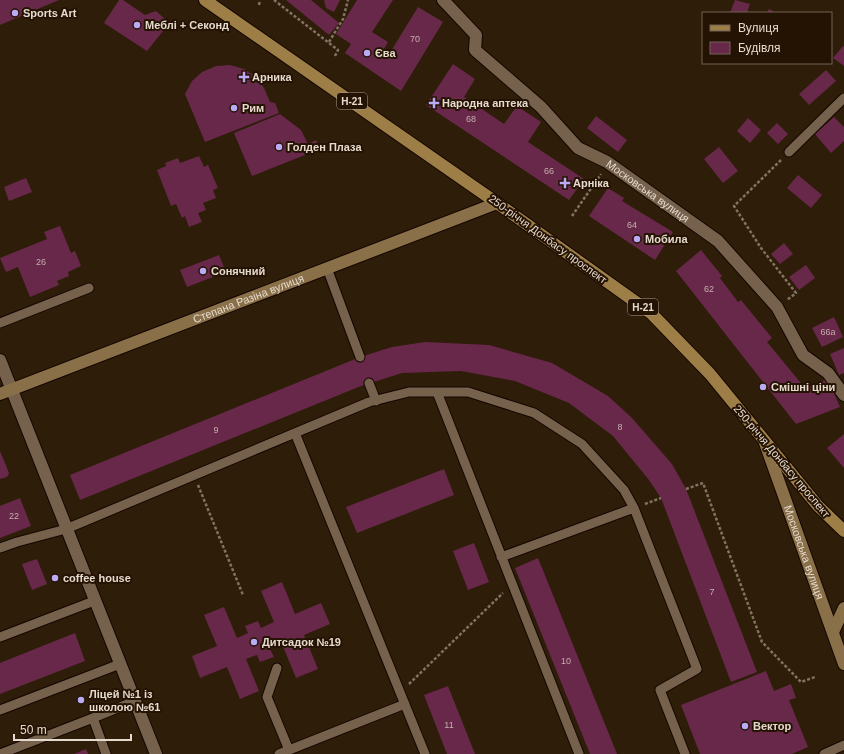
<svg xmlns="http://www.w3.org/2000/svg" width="844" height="754" viewBox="0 0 844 754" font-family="Helvetica,sans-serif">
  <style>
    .building { fill: #67284a }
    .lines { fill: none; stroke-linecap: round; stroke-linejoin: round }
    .lane-casing { stroke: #150600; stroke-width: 11 }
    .street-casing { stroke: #150600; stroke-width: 14 }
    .secondary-casing { stroke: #150600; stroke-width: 14 }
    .primary-casing { stroke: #150600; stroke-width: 14 }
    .path { stroke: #817363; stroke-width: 2.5; stroke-dasharray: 3 2; stroke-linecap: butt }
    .lane { stroke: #75614c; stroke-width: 9 }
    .street { stroke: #75614c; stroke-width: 12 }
    .secondary { stroke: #897049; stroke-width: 12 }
    .primary { stroke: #9d7e46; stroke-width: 12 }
    .poi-dot { fill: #bbaaf6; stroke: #241302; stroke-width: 1.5 }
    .labels { text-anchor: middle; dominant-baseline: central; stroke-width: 4; stroke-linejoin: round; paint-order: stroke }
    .number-label { font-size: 9px; fill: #c6aeae }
    .shield { fill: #241302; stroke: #ac9e92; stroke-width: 1 }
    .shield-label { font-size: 10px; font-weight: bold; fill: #e6dacf }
    .poi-label { font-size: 11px; font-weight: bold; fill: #e6dacf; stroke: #241302; text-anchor: start }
    .street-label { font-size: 11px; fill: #e6dacf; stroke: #241302 }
  </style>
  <rect width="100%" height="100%" fill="#2e1d09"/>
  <!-- building -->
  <path class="building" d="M0,0H59L0,25Z
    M119,0H123L145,15L156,11L165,19L167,26L147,51L104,23Z
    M286,0H311L339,23L329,35Z
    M324,0H340L334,12L326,8Z
    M357,0H393L372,32L388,42L382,52L388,56L418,7L443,22L401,91L345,53L351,44L336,34Z
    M735,0L750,4L747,13H730Z
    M769,9L776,13H767Z
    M843,46L844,47V66L833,58Z
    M453,64L475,79L464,97L504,124L517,106L541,122L528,142L584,179L569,200L426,105Z
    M230,65L244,69L256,77L264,88L270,102L275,103L279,113L205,142L185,94L192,81L202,72L216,66Z
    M826,70L836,81L809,105L799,94Z
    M280,114L301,130L308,144L316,140L320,149L252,176L234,133Z
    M596,116L627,140L618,152L587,128Z
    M834,117L844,127V141L831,153L815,134Z
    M748,118L761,130L750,143L737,131Z
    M777,123L788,134L778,144L767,133Z
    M719,147L738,171L723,183L704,159Z
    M199,156L204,167L208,165L218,188L213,190L216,198L203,203L206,210L198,213L202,222L189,227L185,216L182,218L176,204L171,206L157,170L166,166L165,163L178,158L180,163Z
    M798,175L822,195L811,208L787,188Z
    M26,178L32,192L9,201L4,187Z
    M608,188L624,198L622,201L673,232L655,260L589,216Z
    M60,226L71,253L75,251L81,266L68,272L69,276L57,281L59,285L30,297L18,267L6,272L0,258L47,239L44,232Z
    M784,243L793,254L780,264L771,254Z
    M701,250L722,276L720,278L738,302L741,300L772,338L767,342L805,388L828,379L840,407L796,424L676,271Z
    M219,255L226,272L187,287L180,270Z
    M806,265L815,278L799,290L789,277Z
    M834,317L843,337L822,347L812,328Z
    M425,342L489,345L552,363L608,396L632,418L672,464L686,489L757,672L731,682L661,498L649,480L613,436L569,403L515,381L461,371L402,373L361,386L80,500L70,475L360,357L392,347Z
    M844,348V373L839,375L830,354Z
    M844,434V468L827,448Z
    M0,451L9,473L7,477L0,479Z
    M444,469L454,495L357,533L346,507Z
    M20,498L31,526L0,538V506Z
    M474,543L489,582L468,590L453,551Z
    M538,558L617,754H590L515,568Z
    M37,559L47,584L32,590L22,564Z
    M282,582L295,614L321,603L330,624L304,635L318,669L296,678L282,644L270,649L274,657L260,662L257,655L246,659L259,691L240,699L227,667L200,678L192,656L217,646L204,615L224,607L237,638L248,633L245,626L258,621L261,628L274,622L261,591Z
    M75,633L85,661L0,694V663Z
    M766,671L774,691L791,684L796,698L789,700L808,747L792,754H700L681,705Z
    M448,686L475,754H447L424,695Z
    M86,749L88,754H74Z"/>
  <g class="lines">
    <defs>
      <path id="lane" d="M789,152L844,98
        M327,268L360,357
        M0,323L89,288
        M369,383L376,401
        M437,392L579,754
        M295,433L425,754
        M0,548L17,542L66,529L369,402L409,392H468L534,413L582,444L624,490L634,508L697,669L660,690L685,754
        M501,557L634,508
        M0,637L94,601
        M277,668L267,697L289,750
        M0,710L120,664
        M0,754L93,718
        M106,754L93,718L135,701
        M279,754L405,704
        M824,754L844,745"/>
      <g id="street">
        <path id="s1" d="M443,0L476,35L475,50L541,107L578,148L607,162L718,241L777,307L803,355L828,373L844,395"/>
        <path d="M0,360L156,754"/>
      </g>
      <g id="secondary">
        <path id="s2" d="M0,394L497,203"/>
        <path id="s3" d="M765,443L844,664"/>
        <path d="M833,632L844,608"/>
      </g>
      <path id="primary" d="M205,0L497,203L651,313L710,374L818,506L844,531"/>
    </defs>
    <!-- lane casing -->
    <use href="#lane" class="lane-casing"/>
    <!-- street casing -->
    <use href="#street" class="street-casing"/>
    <!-- secondary casing -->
    <use href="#secondary" class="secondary-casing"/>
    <!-- primary casing -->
    <use href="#primary" class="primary-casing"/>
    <!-- path -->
    <path class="path" d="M274,0L338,50L335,56
      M259,5L260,0
      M329,42L343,19L348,0
      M781,160L734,206L761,248L796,293L787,300
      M572,216L601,174
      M198,485L243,595
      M686,489L703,483L762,642L801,682L815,677
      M645,504L661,498
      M409,684L503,593"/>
    <!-- lane -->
    <use href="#lane" class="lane"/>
    <!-- street -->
    <use href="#street" class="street"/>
    <!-- secondary -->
    <use href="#secondary" class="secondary"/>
    <!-- primary -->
    <use href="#primary" class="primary"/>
  </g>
  <!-- markers -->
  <g class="poi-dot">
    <circle cx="15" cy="13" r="4"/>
    <circle cx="137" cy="25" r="4"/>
    <circle cx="367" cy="53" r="4"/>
    <path d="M242 71h4v4h4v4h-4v4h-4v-4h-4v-4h4z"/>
    <path d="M432 97h4v4h4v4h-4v4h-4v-4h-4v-4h4z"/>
    <circle cx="234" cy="108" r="4"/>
    <circle cx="279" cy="147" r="4"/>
    <path d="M563 177h4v4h4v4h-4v4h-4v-4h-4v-4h4z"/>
    <circle cx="637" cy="239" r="4"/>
    <circle cx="203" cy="271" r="4"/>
    <circle cx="763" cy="387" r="4"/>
    <circle cx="55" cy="578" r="4"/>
    <circle cx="254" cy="642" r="4"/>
    <circle cx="81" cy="700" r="4"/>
    <circle cx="745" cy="726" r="4"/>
  </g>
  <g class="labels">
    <!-- number labels -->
    <g class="number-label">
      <text x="415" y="39">70</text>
      <text x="471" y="119">68</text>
      <text x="549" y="171">66</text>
      <text x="632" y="225">64</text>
      <text x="41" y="262">26</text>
      <text x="709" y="289">62</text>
      <text x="828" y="332">66а</text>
      <text x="620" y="427">8</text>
      <text x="216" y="430">9</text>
      <text x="14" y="516">22</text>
      <text x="712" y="592">7</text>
      <text x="566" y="661">10</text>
      <text x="449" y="725">11</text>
    </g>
    <!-- shield labels -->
    <g class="shield">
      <rect x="337" y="93" width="30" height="16" rx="3"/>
      <rect x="628" y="299" width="30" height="16" rx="3"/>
    </g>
    <g class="shield-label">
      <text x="352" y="101">Н-21</text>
      <text x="643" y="307">Н-21</text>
    </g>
    <!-- poi labels -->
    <g class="poi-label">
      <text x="23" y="13">Sports Art</text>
      <text x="145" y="25">Меблі + Секонд</text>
      <text x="375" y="53">Єва</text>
      <text x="252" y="77">Арника</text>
      <text x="442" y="103">Народна аптека</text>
      <text x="242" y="108">Рим</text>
      <text x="287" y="147">Голден Плаза</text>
      <text x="573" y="183">Арніка</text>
      <text x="645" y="239">Мобила</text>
      <text x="211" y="271">Сонячний</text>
      <text x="771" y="387">Смішні ціни</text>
      <text x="63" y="578">coffee house</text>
      <text x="262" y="642">Дитсадок №19</text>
      <text x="89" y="694">Ліцей №1 із<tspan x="89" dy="13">школою №61</tspan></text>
      <text x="753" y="726">Вектор</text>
    </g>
    <!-- street labels -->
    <g class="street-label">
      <text stroke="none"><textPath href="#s1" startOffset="288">Московська вулиця</textPath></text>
      <text transform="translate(548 239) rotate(36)">250-річчя Донбасу проспект</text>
      <text stroke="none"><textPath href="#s2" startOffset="266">Степана Разіна вулиця</textPath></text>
      <text transform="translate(782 461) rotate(50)">250-річчя Донбасу проспект</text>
      <text stroke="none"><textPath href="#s3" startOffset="116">Московська вулиця</textPath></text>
    </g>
  </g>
  <!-- legend -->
  <rect x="702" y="12" width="130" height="52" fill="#241302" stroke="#726354"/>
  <rect x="710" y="25" width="20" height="6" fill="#9d7e46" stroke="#726354"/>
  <text x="738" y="32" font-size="12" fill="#e6dacf">Вулиця</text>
  <rect x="710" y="42" width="20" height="12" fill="#67284a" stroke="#726354"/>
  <text x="738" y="52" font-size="12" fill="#e6dacf">Будівля</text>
  <!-- scale -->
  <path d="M14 734v6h117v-6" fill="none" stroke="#e6dacf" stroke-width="2"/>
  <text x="20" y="734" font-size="12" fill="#e6dacf" stroke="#241302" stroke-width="3" paint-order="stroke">50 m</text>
</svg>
